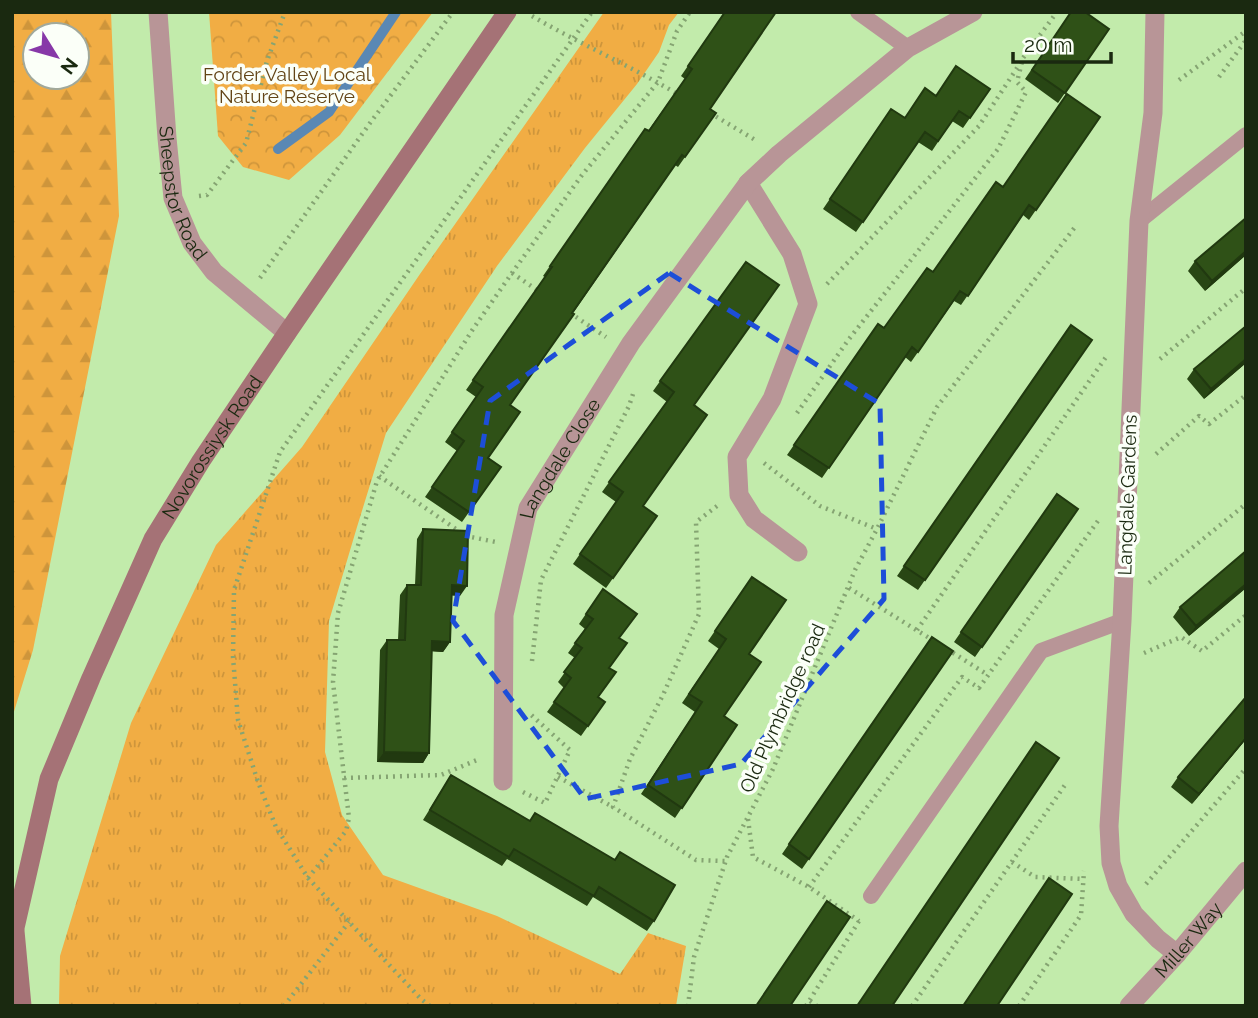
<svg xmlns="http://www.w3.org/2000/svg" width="1258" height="1018" viewBox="0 0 1258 1018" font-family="Raleway,sans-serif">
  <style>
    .grass { fill: url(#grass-tufts) }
    .forest { fill: url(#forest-firs); fill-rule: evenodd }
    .park { fill: url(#park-crowns) }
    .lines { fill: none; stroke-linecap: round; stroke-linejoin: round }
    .stream { stroke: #5a88b4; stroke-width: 10 }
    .path { stroke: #85a472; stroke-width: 4.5; stroke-dasharray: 2 5; stroke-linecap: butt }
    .service { stroke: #b89597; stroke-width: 16 }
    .minor { stroke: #b89597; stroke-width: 19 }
    .tertiary { stroke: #b89597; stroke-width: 19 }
    .secondary { stroke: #a57276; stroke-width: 19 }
    .wall { fill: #284614 }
    .shaded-wall { fill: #213910 }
    .building { fill: #2f5117; stroke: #213910; stroke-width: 2 }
    .marked { fill: none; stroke: #1d4ed8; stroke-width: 5; stroke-dasharray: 14 9; stroke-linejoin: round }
    .labels { text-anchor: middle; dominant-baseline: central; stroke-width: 7; stroke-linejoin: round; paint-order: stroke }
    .park-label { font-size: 19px; fill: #624416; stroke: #fbfff8 }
    .street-label { font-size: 19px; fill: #1a2910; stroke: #fbfff8 }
  </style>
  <defs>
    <pattern id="grass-tufts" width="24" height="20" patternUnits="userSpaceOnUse" patternTransform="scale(1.75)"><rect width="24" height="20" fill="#f1ad44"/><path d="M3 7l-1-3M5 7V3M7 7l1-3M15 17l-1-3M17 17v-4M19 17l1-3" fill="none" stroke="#ce953b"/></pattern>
    <pattern id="forest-firs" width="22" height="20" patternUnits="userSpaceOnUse" patternTransform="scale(1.75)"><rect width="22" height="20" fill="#f1ad44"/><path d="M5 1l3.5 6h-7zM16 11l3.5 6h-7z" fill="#ce953b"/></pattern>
    <pattern id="park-crowns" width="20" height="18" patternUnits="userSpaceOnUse" patternTransform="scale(1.75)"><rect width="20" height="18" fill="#f1ad44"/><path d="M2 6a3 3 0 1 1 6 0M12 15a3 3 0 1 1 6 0" fill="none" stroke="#ce953b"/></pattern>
  </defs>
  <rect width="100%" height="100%" fill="#c2ebab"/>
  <!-- grass -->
  <path class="grass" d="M604,12H679L669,25L659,52L637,84L585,148L497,266L386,433L357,527L329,621L325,752L342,815L383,875L497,916L620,974L648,933L686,946L676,1006H59L60,956L131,723L216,545L302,447L420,274Z"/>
  <!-- forest -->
  <path class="forest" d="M12,12H111L119,216L33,650L12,718ZM35,35H77V77H35Z"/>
  <!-- park -->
  <path class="park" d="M209,12H433L340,135L289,180L243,167L218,136Z"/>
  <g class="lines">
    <!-- stream -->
    <path class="stream" d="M278,149L329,112L396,12"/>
    <!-- path -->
    <path class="path" d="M532,16C580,44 631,66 679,95
      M1219,77L1246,40
      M1179,80L1246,31
      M710,113L757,141
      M199,196L207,195L246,143L267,61L285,12
      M512,273L540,292
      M260,278L370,123L453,12
      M827,284L979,126L1021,62
      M570,313L606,337
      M1160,359L1246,288
      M797,413L849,339L998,149L1026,92L1017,82L1023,58L1057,12
      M1156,454L1199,416L1209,424L1246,395
      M764,463L820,506L877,529
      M379,476L466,536L496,542
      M717,506L696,522L699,614L663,695L630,759L613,807L696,860L726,861
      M1149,583L1246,504
      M849,588L934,641
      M917,630L1106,357
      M947,649L988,675
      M1144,653L1181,637L1202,651L1246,615
      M532,661L541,580L629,406L634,391
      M558,777L613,807
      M344,778L441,775L477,760L478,761
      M523,792L545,803L570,750L529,713
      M748,819L753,857L809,887L859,921
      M1012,862L1035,877L1084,879
      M308,878L346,831L349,818L333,682L338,613L377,481L473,329L512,273L582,175L658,82L677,31L690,12
      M1146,884L1246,768
      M809,887L962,677L979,688L1100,518
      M810,1001L817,1006
      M284,1006L349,922
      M430,1006L421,999L308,878L276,827L258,782L238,720L233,657L234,590L280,452L592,12
      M688,1006L694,957L727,857L773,769L855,570L877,529L937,407L1075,227
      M806,1006L859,921
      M912,1006L1065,785
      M1019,1006L1081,915L1084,871
      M1245,1006L1246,1004"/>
    <!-- service -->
    <path class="service" d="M858,12L908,48
      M1139,221L1246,135
      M871,896L1041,651L1122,621"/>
    <!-- minor -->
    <g class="minor">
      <path id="s1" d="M158,12L167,138L173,198L192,243L214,272L287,333"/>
      <path d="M1155,12L1153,113L1139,221L1122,621L1109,826L1111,863L1118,886L1134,914L1158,939L1177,954"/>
      <path d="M748,183L792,254L808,304L772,399L737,457L739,495L754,519L798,552"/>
      <path id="s2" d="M503,781L504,615L528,508L631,343L748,183L779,154L908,48L973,12"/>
    </g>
    <!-- tertiary -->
    <path class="tertiary" id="s3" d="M1129,1006L1177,954L1246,871"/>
    <!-- secondary -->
    <g class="secondary">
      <path d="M15,931L22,1006"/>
      <path id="s4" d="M12,941L49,779L91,678L153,539L201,461L287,333L507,12"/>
    </g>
  </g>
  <!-- wall -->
  <path class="wall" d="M725,12L710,109L716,113L678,167L675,165L510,405L488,458L501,467L462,522L425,497L457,451L445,442L476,397L466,390L545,277L543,276L645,129L648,131L685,79L681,76Z
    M1071,12L1109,29L1058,103L1025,79Z
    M990,89L963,128L952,121L932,151L918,142L856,232L823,209L891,109L905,118L936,96Z
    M1100,117L1029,220L1023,215L961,305L954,301L911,362L905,357L822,478L787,455L878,324L884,328L933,272L1003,187Z
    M1246,218V255L1205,291L1188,271L1195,261Z
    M746,262L694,405L643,506L657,516L606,588L573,564L616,502L602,492L667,402L653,391Z
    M1071,325L1092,340L918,590L897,576Z
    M1246,326V363L1204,399L1187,379L1194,369Z
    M1057,494L1078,509L975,657L954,642Z
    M423,529L460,596L451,595L450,642L443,652L432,651L429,753L423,763L377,762L380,650L387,640H398L400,595L407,585H415L417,539Z
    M752,577L749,654L724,716L737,725L675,818L641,794L695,712L682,703L719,649L708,641Z
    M1246,588L1189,636L1173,617L1180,607Z
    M603,589L619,638L598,697L605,702L581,736L547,712L564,688L558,682L575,658L568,653L585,629L579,624Z
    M932,637L953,651L802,869L782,854Z
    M1246,697V739L1192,804L1171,787L1178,777Z
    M451,775L654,921L647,931L593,897L587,906L507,859L502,866L423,820Z"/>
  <!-- shaded-wall -->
  <path class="shaded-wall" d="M1246,251V255L1205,291L1212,281Z
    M1246,359V363L1204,399L1211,389Z
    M1246,584V588L1189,636L1196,626Z
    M452,585L467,586L460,596L445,595Z
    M432,641L450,642L443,652L426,651Z
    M1246,738V739L1192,804L1199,794Z
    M384,752L429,753L423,763L377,762Z"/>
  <!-- building -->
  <path class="building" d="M725,12H776L710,109L716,113L685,157L682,155L572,313L574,314L510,405L520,412L488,458L501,467L469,512L432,487L464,441L452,432L483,387L473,380L552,267L550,266L645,129L649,131L692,69L688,66Z
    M1071,12H1085L1109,29L1065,93L1032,70Z
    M956,66L990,89L970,118L959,111L938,141L925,132L863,222L830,199L891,109L905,118L925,88L936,96Z
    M1067,94L1100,117L1036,210L1029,205L968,296L960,291L918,352L912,347L829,468L794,445L878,324L884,328L927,268L933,272L996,182L1003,187Z
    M1246,218V251L1212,281L1195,261Z
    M746,262L779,285L694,405L707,415L643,506L657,516L613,578L580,554L623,492L609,482L674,392L660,381Z
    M1071,325L1092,340L925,580L904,566Z
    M1246,326V359L1211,389L1194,369Z
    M1057,494L1078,509L982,647L961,632Z
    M423,529L468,531L467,586L452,585L450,642L432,641L429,753L384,752L387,640H405L407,585H421Z
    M1246,551V584L1196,626L1180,607Z
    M752,577L786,600L749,654L761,662L724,716L737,725L682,808L648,785L702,702L689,694L726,639L715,631Z
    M603,589L637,614L619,638L627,643L609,668L616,672L598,697L605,702L588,726L554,702L571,678L564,672L582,648L575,643L593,619L586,614Z
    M932,637L953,651L809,859L789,844Z
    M1246,697V738L1199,794L1178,777Z
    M1036,742L1059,758L892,1006H857Z
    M451,775L530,821L535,813L615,860L620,852L675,885L654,921L599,887L594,896L514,849L509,857L430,810Z
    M1049,878L1072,894L997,1006H963Z
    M827,901L850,917L790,1006H756Z"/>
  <!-- marked area -->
  <path class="marked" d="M669,273L880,404L884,599L741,764L585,799L453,621L490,401Z"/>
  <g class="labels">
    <!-- park labels -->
    <g class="park-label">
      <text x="287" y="74">Forder Valley Local<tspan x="287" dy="22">Nature Reserve</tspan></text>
    </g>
    <!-- street labels -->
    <g class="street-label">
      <text stroke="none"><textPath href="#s1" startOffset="184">Sheepstor Road</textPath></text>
      <text stroke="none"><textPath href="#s4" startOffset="537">Novorossiysk Road</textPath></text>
      <text stroke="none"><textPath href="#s2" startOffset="334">Langdale Close</textPath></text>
      <text transform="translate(1127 495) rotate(-88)">Langdale Gardens</text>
      <text transform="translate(782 708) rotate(-66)">Old Plymbridge road</text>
      <text stroke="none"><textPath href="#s3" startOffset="89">Miller Way</textPath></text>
    </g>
  </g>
  <!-- border -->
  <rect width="1258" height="1018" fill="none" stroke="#1a2910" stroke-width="28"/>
  <!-- north arrow -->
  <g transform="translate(56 56) rotate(127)"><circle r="33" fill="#fbfff8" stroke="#a1a99b" stroke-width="2"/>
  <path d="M0-5L12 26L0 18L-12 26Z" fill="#8738a8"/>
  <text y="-10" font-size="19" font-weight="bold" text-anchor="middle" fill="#1a2910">N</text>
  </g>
  <!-- scale -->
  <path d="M1013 52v10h98v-10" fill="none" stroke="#1a2910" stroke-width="3.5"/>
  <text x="1024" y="52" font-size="21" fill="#1a2910" stroke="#fbfff8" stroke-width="5" paint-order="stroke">20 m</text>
</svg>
